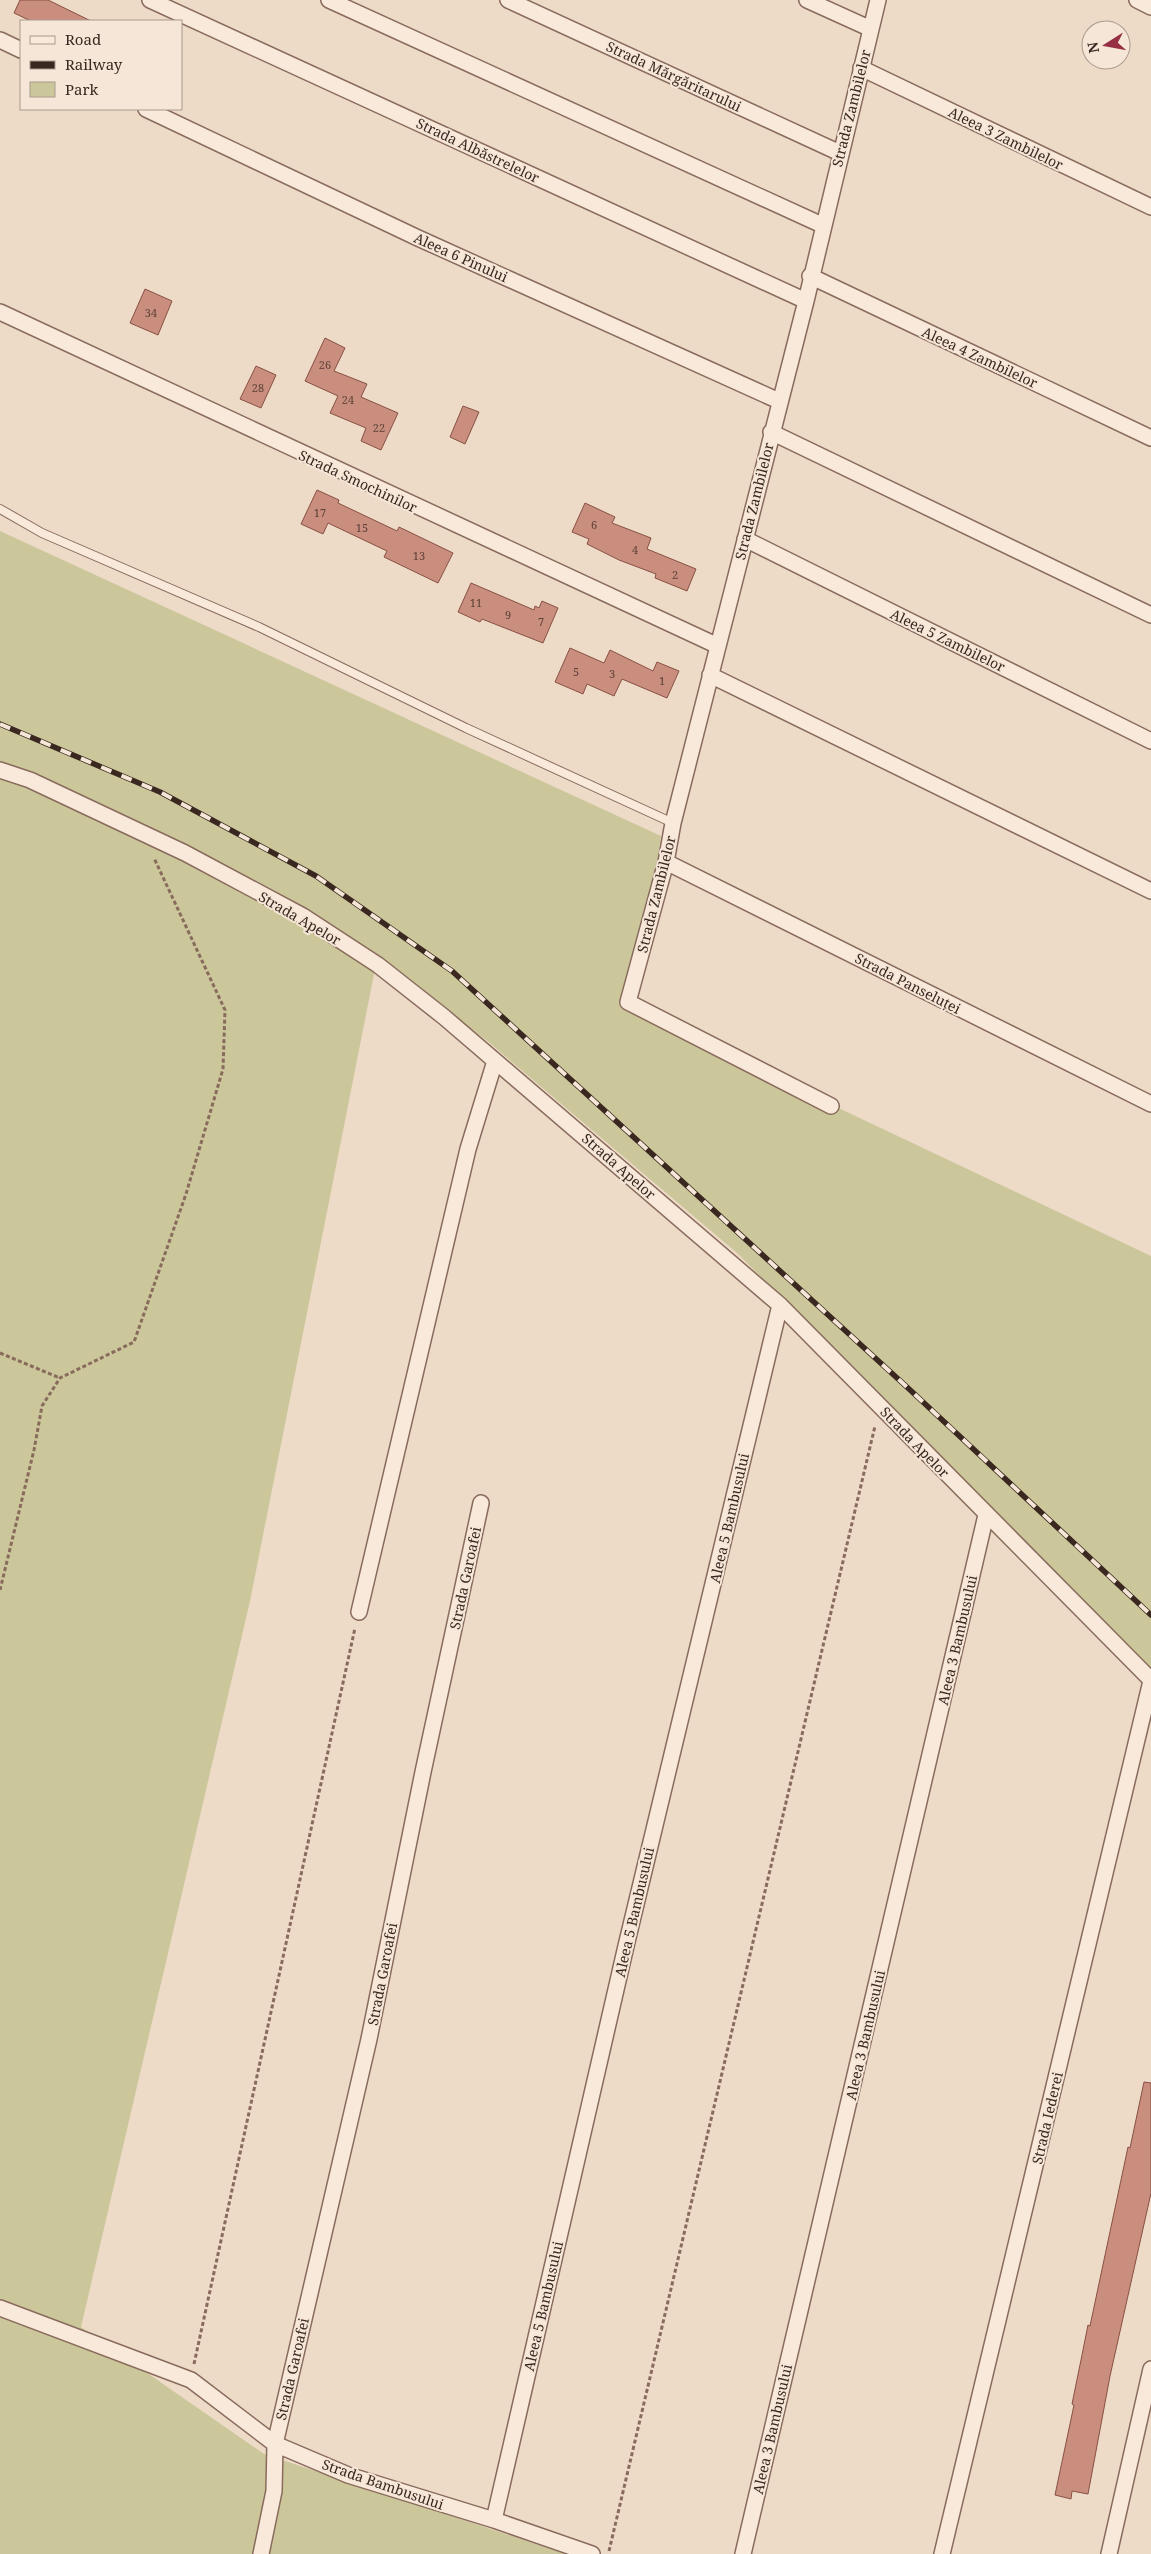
<svg xmlns="http://www.w3.org/2000/svg" width="1151" height="2554" viewBox="0 0 1151 2554" font-family="'Noto Serif',serif">
  <style>
    .green { fill: #cbc79b }
    .building { fill: #ca8e7e; stroke: #875043 }
    .lines { fill: none; stroke-linecap: round; stroke-linejoin: round }
    .lane-casing { stroke: #896b5d; stroke-width: 10 }
    .street-casing { stroke: #896b5d; stroke-width: 18 }
    .path { stroke: #896b5d; stroke-width: 3; stroke-dasharray: 4 2.5; stroke-linecap: butt }
    .lane { stroke: #f8e9da; stroke-width: 8 }
    .street { stroke: #f8e9da; stroke-width: 15 }
    .rail-casing { stroke: #392720; stroke-width: 5.5 }
    .rail { stroke: #f5e6d7; stroke-width: 4; stroke-dasharray: 11; stroke-linecap: butt }
    .labels { text-anchor: middle; dominant-baseline: central; stroke-width: 4; stroke-linejoin: round; paint-order: stroke }
    .number-label { font-size: 11px; fill: #5d4138 }
    .street-label { font-size: 14px; fill: #392720; stroke: #f5e6d7 }
  </style>
  <rect width="100%" height="100%" fill="#eddac7"/>
  <!-- green -->
  <path class="green" d="M0,531L661,836L634,1011L1151,1256V1668L737,1253L486,1040L377,959L250,1601L81,2327L264,2454L566,2554H0Z"/>
  <!-- building -->
  <path class="building" d="M20,0H48L91,21H31L14,13Z
    M145,289L172,301L158,335L130,323Z
    M325,338L345,348L334,371L367,384L361,397L398,413L381,450L361,441L366,428L330,413L338,396L305,381Z
    M256,366L276,375L261,408L240,399Z
    M463,406L479,412L465,444L450,437Z
    M317,490L339,500L338,503L397,531L399,527L453,553L438,583L384,557L387,551L328,523L323,534L301,524Z
    M585,503L615,517L612,523L651,538L647,549L696,569L687,591L655,578L656,574L619,560L587,544L589,539L572,532Z
    M471,583L534,610L535,606L539,608L542,601L558,608L543,643L482,619L480,622L458,612Z
    M570,648L604,663L610,650L653,671L657,662L679,671L667,698L622,679L614,696L587,684L583,694L555,682Z
    M1144,2082L1151,2083V2193L1110,2376L1088,2494L1072,2491L1071,2499L1055,2495L1074,2405L1072,2404L1081,2360L1088,2325L1090,2326L1128,2147L1130,2148Z"/>
  <g class="lines">
    <defs>
      <path id="lane" d="M0,509L42,533L259,627L466,728L673,823"/>
      <path id="street" d="M150,0L806,301
        M329,0L822,225
        M508,0L840,153
        M807,0L871,29
        M1137,0L1151,7
        M0,40L21,50
        M861,68L1151,207
        M146,109L418,238L779,401
        M810,276L1151,438
        M0,312L718,646
        M771,432L1151,615
        M745,539L1151,741
        M710,675L1151,891
        M0,770L30,780L185,853L303,916L378,965L444,1017L780,1305L1151,1680
        M666,862L1151,1104
        M831,1106L628,1002L666,862L673,823L806,301L878,0
        M359,1612L468,1149L495,1061
        M0,2308L191,2380L275,2444L348,2475L494,2520L592,2554
        M494,2520L626,1946L780,1305
        M261,2554L274,2491L275,2444L369,2039L423,1772L481,1503
        M743,2554L986,1515
        M942,2554L1151,1681
        M1109,2554L1151,2369"/>
    </defs>
    <!-- lane casing -->
    <use href="#lane" class="lane-casing"/>
    <!-- street casing -->
    <use href="#street" class="street-casing"/>
    <!-- path -->
    <path class="path" d="M0,1353L60,1378
      M0,1590L34,1450L42,1406L60,1378L134,1342L186,1194L223,1069L225,1010L154,858
      M194,2364L355,1628
      M609,2551L875,1426"/>
    <!-- lane -->
    <use href="#lane" class="lane"/>
    <!-- street -->
    <use href="#street" class="street"/>
    <defs>
      <path id="rail" d="M0,724L160,792L316,876L452,971L908,1388L1151,1615"/>
    </defs>
    <!-- rail casing -->
    <use href="#rail" class="rail-casing"/>
    <!-- rail -->
    <use href="#rail" class="rail"/>
  </g>
  <g class="labels">
    <!-- number labels -->
    <g class="number-label">
      <text x="151" y="312">34</text>
      <text x="325" y="364">26</text>
      <text x="258" y="387">28</text>
      <text x="348" y="399">24</text>
      <text x="379" y="427">22</text>
      <text x="320" y="512">17</text>
      <text x="594" y="524">6</text>
      <text x="362" y="527">15</text>
      <text x="635" y="549">4</text>
      <text x="419" y="555">13</text>
      <text x="675" y="574">2</text>
      <text x="476" y="602">11</text>
      <text x="508" y="614">9</text>
      <text x="541" y="621">7</text>
      <text x="576" y="671">5</text>
      <text x="612" y="673">3</text>
      <text x="662" y="680">1</text>
    </g>
    <!-- street labels -->
    <g class="street-label">
      <text transform="translate(674 76) rotate(25)">Strada Mărgăritarului</text>
      <text transform="translate(851 108) rotate(-76)">Strada Zambilelor</text>
      <text transform="translate(1006 138) rotate(26)">Aleea 3 Zambilelor</text>
      <text transform="translate(478 150) rotate(25)">Strada Albăstrelelor</text>
      <text transform="translate(461 257) rotate(24)">Aleea 6 Pinului</text>
      <text transform="translate(980 357) rotate(25)">Aleea 4 Zambilelor</text>
      <text transform="translate(358 481) rotate(25)">Strada Smochinilor</text>
      <text transform="translate(754 501) rotate(-76)">Strada Zambilelor</text>
      <text transform="translate(948 640) rotate(26)">Aleea 5 Zambilelor</text>
      <text transform="translate(656 894) rotate(-76)">Strada Zambilelor</text>
      <text transform="translate(300 918) rotate(30)">Strada Apelor</text>
      <text transform="translate(908 983) rotate(27)">Strada Panseluței</text>
      <text transform="translate(619 1166) rotate(41)">Strada Apelor</text>
      <text transform="translate(915 1442) rotate(46)">Strada Apelor</text>
      <text transform="translate(729 1518) rotate(-77)">Aleea 5 Bambusului</text>
      <text transform="translate(465 1578) rotate(-78)">Strada Garoafei</text>
      <text transform="translate(957 1640) rotate(-77)">Aleea 3 Bambusului</text>
      <text transform="translate(634 1912) rotate(-77)">Aleea 5 Bambusului</text>
      <text transform="translate(382 1974) rotate(-79)">Strada Garoafei</text>
      <text transform="translate(865 2035) rotate(-77)">Aleea 3 Bambusului</text>
      <text transform="translate(1047 2118) rotate(-77)">Strada Iederei</text>
      <text transform="translate(543 2306) rotate(-77)">Aleea 5 Bambusului</text>
      <text transform="translate(292 2369) rotate(-77)">Strada Garoafei</text>
      <text transform="translate(772 2429) rotate(-77)">Aleea 3 Bambusului</text>
      <text transform="translate(383 2484) rotate(19)">Strada Bambusului</text>
    </g>
  </g>
  <!-- legend -->
  <rect x="20" y="20" width="162" height="90" fill="#f5e6d7" stroke="#aa9a8e"/>
  <rect x="30" y="36" width="25" height="8" fill="#f8e9da" stroke="#aa9a8e"/>
  <text x="65" y="45" font-size="15" fill="#392720">Road</text>
  <rect x="30" y="61" width="25" height="8" fill="#392720" stroke="#aa9a8e"/>
  <text x="65" y="70" font-size="15" fill="#392720">Railway</text>
  <rect x="30" y="82" width="25" height="15" fill="#cbc79b" stroke="#aa9a8e"/>
  <text x="65" y="95" font-size="15" fill="#392720">Park</text>
  <!-- north arrow -->
  <g transform="translate(1106 45) rotate(259)"><circle r="24" fill="#f5e6d7" stroke="#aa9a8e"/>
  <path d="M0-4L9 19L0 12L-9 19Z" fill="#962e44"/>
  <text y="-8" font-size="14" font-weight="bold" text-anchor="middle" fill="#392720">N</text>
  </g>
</svg>
